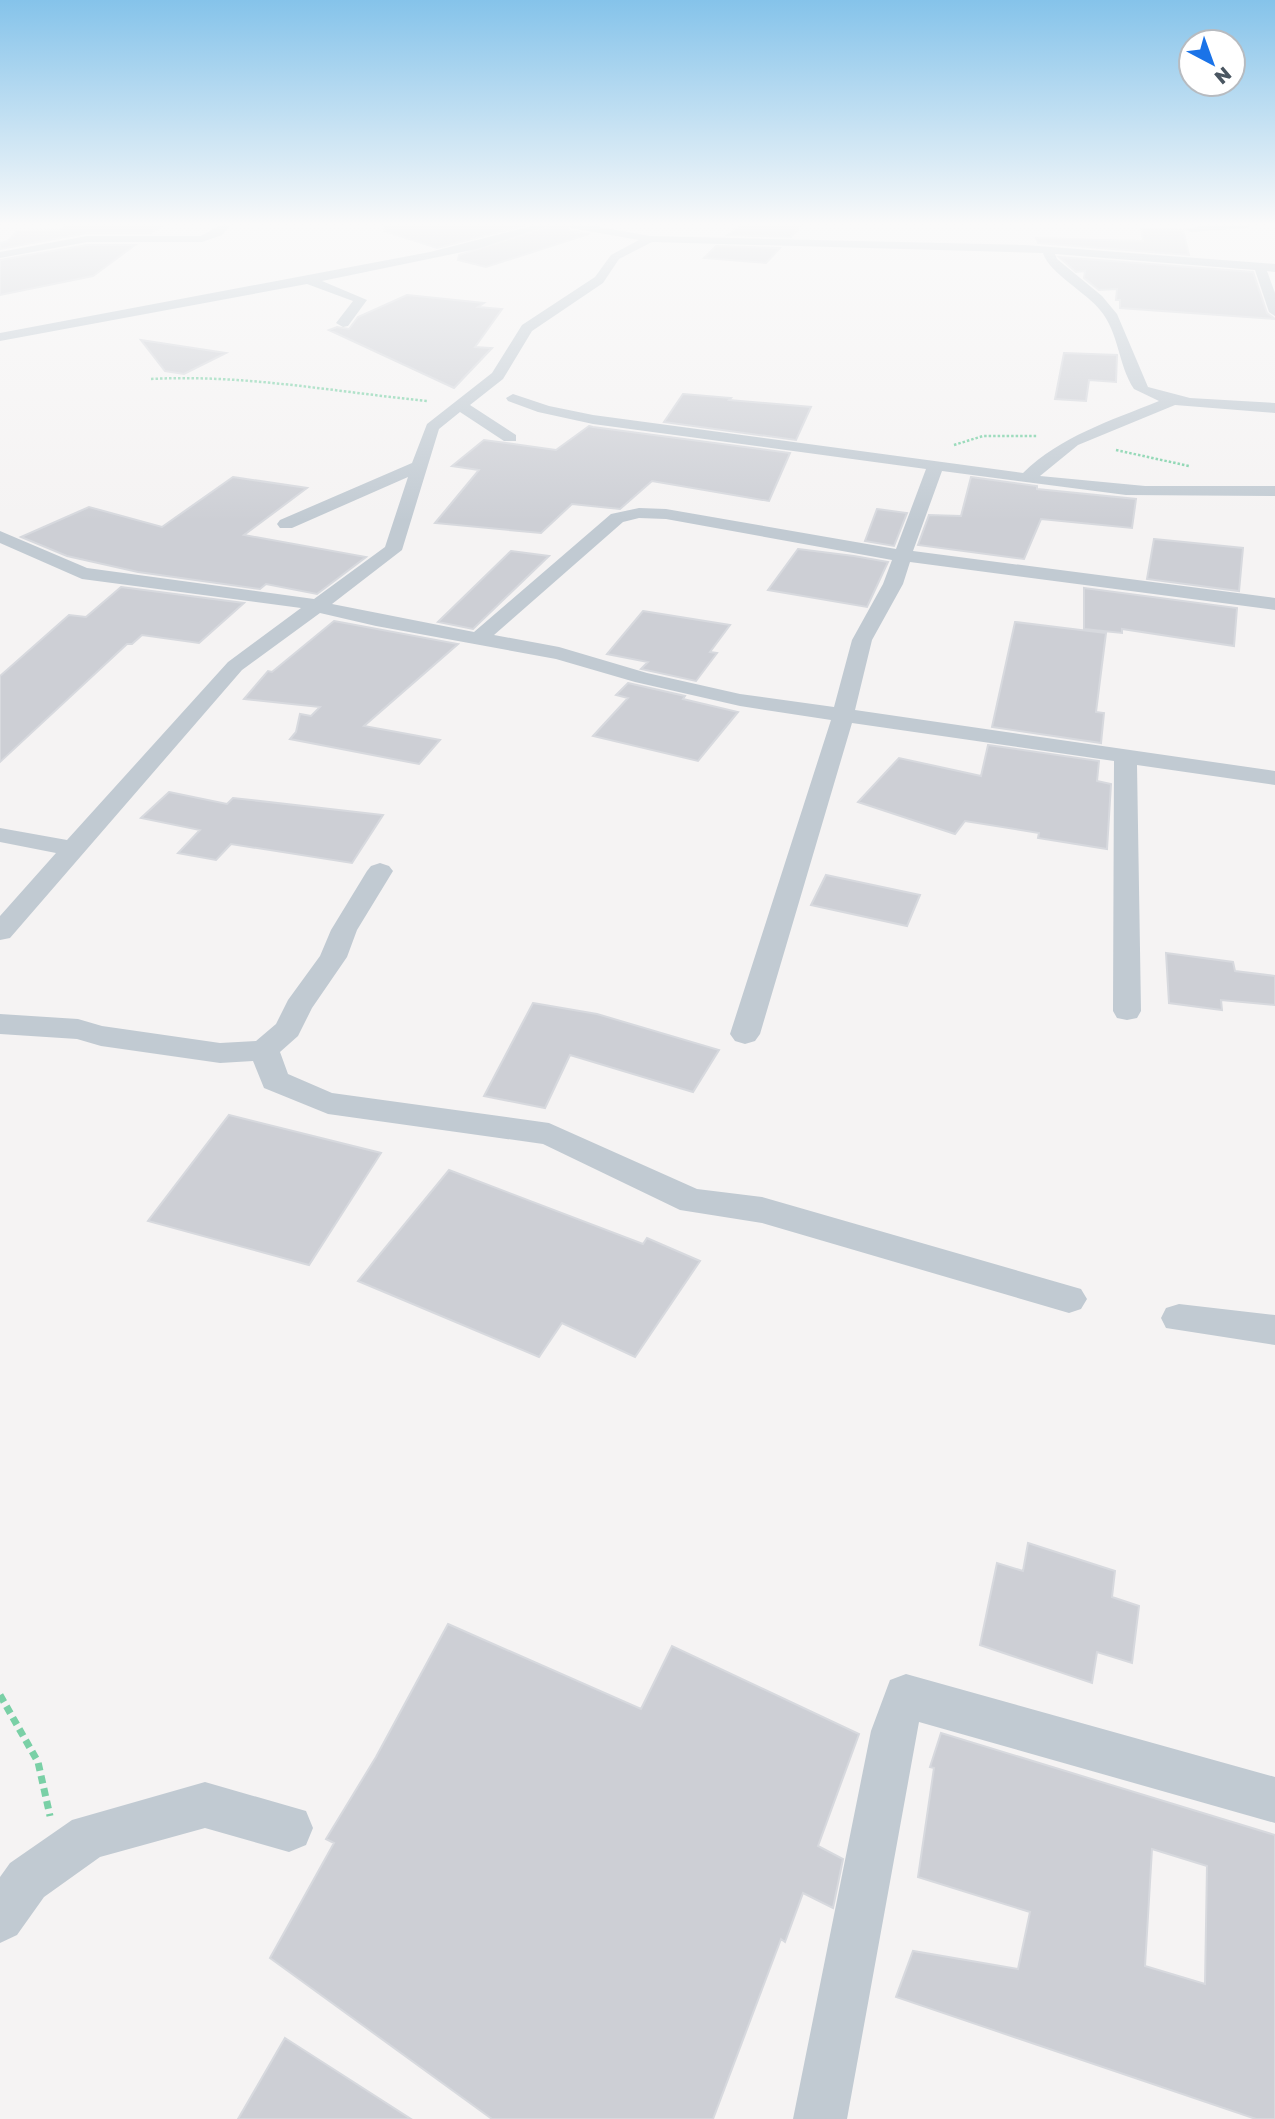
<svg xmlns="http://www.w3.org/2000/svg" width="1275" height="2119" viewBox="0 0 1275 2119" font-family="'Golos Text',sans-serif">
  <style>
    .building { fill: #cdcfd5; stroke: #d7d9de; stroke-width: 2; fill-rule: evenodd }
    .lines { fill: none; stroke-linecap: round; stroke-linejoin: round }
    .path-far1 { stroke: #7ad0a6; stroke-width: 2.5; stroke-dasharray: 2.5 2; stroke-linecap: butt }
    .path { stroke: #7ad0a6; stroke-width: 7; stroke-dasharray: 8 5; stroke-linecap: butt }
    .street { fill: #c1cad2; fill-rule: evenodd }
  </style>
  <rect width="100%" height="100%" fill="#f5f3f3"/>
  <!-- building -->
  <path class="building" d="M67,225H163L151,233H87L0,249V243L8,241L17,231L60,230Z
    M385,225H526L437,248L384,231Z
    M553,225H564L571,231L589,234L486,267L458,260L459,255Z
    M740,225H802L791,237L728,235Z
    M1141,228L1183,230L1189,255L1038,243L1036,238L1143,241Z
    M87,245H135L93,276L0,295V260Z
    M716,246L780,248L766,263L704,258Z
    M1059,257L1253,272L1267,313L1275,319L1120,308V300H1116L1117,289L1099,290L1084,278L1085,271L1076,272Z
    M407,295L484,303L478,307L502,309L475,347L492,348L454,388L329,330L337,327L349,329L358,317Z
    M141,340L226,353L184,374L165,371Z
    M1064,353L1117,355L1116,382L1089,380L1086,401L1055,399Z
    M683,394L731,398L729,400L811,407L796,440L664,422Z
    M589,426L593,427L790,453L769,501L652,481L620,509L572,504L541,533L435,523L479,470L452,466L484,440L556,450Z
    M233,477L307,488L244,535L366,557L317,594L266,584L260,589L138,572L67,556L21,537L89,507L162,527Z
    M971,477L1037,486V489L1136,499L1132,528L1041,519L1024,559L918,545L929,515L961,516Z
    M877,509L907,513L894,546L865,541Z
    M1154,539L1243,548L1239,591L1147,579Z
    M798,549L854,556L888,562L867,607L768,590Z
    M511,551L549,556L473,629L438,622Z
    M121,587L244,603L199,643L142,635L132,644H127L0,762V676L69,615L86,617Z
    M1084,588L1237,608L1234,646L1122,629V633L1084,629Z
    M643,611L730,625L710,652L717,653L696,681L641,669L648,662L607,654Z
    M334,621L458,644L364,726L440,740L419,764L290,739L296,732L300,714L311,716L320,707L244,699L268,671L272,672Z
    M1015,622L1106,633L1096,712L1104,713L1101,743L992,727Z
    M628,683L685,696L683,699L738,712L698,761L593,736L628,698L616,695Z
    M988,745L1099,761L1097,781L1111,784L1107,849L1038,838L1039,833L965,821L955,834L858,802L899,758L981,776Z
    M169,792L227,804L233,798L383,815L352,863L231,844L216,860L178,853L200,830L141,818Z
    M826,875L920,895L907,926L811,905Z
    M1166,953L1233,962L1235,971L1275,976V1005L1221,1000L1222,1010L1169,1003Z
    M533,1003L597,1014L719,1050L693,1092L570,1055L545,1108L484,1096Z
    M229,1115L381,1153L309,1265L148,1221Z
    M449,1170L643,1244L647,1238L700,1261L635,1357L562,1323L539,1357L358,1281Z
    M1028,1543L1115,1571L1112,1597L1139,1606L1132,1663L1097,1652L1092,1683L980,1645L997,1563L1023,1571Z
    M448,1624L641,1709L672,1646L859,1734L818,1846L843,1859L833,1908L803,1893L785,1942L781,1939L713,2119H492L270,1958L334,1843L326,1839L376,1757Z
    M941,1733L1275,1835V2119H1256L896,1997L913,1951L1018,1969L1030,1912L918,1877L934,1768L930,1767ZM1152,1849L1207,1866L1205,1984L1145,1966Z
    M285,2038L411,2119H238Z"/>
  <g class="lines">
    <!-- path-far1 -->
    <path class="path-far1" d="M151,379C244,374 335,392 428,401
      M954,445L983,436H1038
      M1116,450L1189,466"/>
    <!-- path -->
    <path class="path" d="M0,1695L38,1762L50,1816"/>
    <!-- street -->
    <path class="street" d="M220,225H231L222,235L202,242H87L0,258V252L87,236H201Z
      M535,225H550L477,249L322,281L367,300L348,326L343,327L336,323L353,301L307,284L0,341V333L430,252Z
      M566,225H588L650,236L1025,245L1275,264V272L1267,271L1275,293V316L1269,312L1255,270L1055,254L1057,259L1102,296L1117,314L1148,387L1190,398L1275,403V413L1175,405L1078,445L1040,476L1145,486H1275V496L1126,495L942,471L913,551L1275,598V610L910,562L903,584L872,640L855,710L1275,771V785L1137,765L1141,1011L1137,1018L1127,1020L1117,1018L1113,1011L1114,761L852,723L760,1034L755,1041L745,1044L735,1041L730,1034L831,720L740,706L635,682L556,659L376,626L320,613L242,670L10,938L0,940V916L56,853L0,842V828L67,840L228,662L301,608L82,579L0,543V531L87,568L314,599L385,547L408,477L292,528H280L277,524L280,520L412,463L427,424L492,373L522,325L595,277L611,255L639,240L571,228ZM652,242L1043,253C1048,272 1087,293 1100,310C1119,332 1118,365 1134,389L1159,401C1110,421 1061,436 1023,473L593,415L549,406L513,394L506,398L508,401L538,412L593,424L926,469L896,549L666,509L639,508L611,514L474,632L332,604L402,550L439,429L460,412L504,441H516V435L470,405L503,379L532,331L603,283L619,259ZM639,518L666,519L892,560L883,584L852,640L834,707L740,694L647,673L559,647L494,635L623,522Z
      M1206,225H1252L1247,228L1191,232L1185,229Z
      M380,863L389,866L393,871L357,930L347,957L312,1008L298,1036L280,1052L288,1074L332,1093L549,1123L697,1189L762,1197L1081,1289L1087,1299L1081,1309L1069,1313L762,1223L680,1210L543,1144L328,1114L264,1088L253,1061L220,1063L101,1046L77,1039L0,1034V1014L78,1019L102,1026L220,1043L256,1041L276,1024L288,1000L320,956L331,930L367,871L371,866Z
      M1179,1304L1275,1315V1345L1166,1328L1161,1318L1166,1308Z
      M906,1674L1275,1777V1823L919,1722L847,2119H793L871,1731L890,1680Z
      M205,1782L306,1811L313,1828L306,1845L289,1852L205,1828L100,1857L44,1897L17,1935L0,1943V1877L10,1863L72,1820Z"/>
  </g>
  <!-- sky -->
  <linearGradient id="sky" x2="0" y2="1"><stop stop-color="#85c3ea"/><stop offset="0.43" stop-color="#fafafa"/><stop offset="1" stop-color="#fafafa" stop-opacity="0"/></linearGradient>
  <rect width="1275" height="521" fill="url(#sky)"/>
  <!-- north arrow -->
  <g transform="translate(1212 63) rotate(139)"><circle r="33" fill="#ffffff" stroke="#b7bbc0" stroke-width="2"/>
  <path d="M0-5L12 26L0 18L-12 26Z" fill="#1a73e8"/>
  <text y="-10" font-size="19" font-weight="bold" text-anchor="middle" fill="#4a5661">N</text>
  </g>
</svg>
